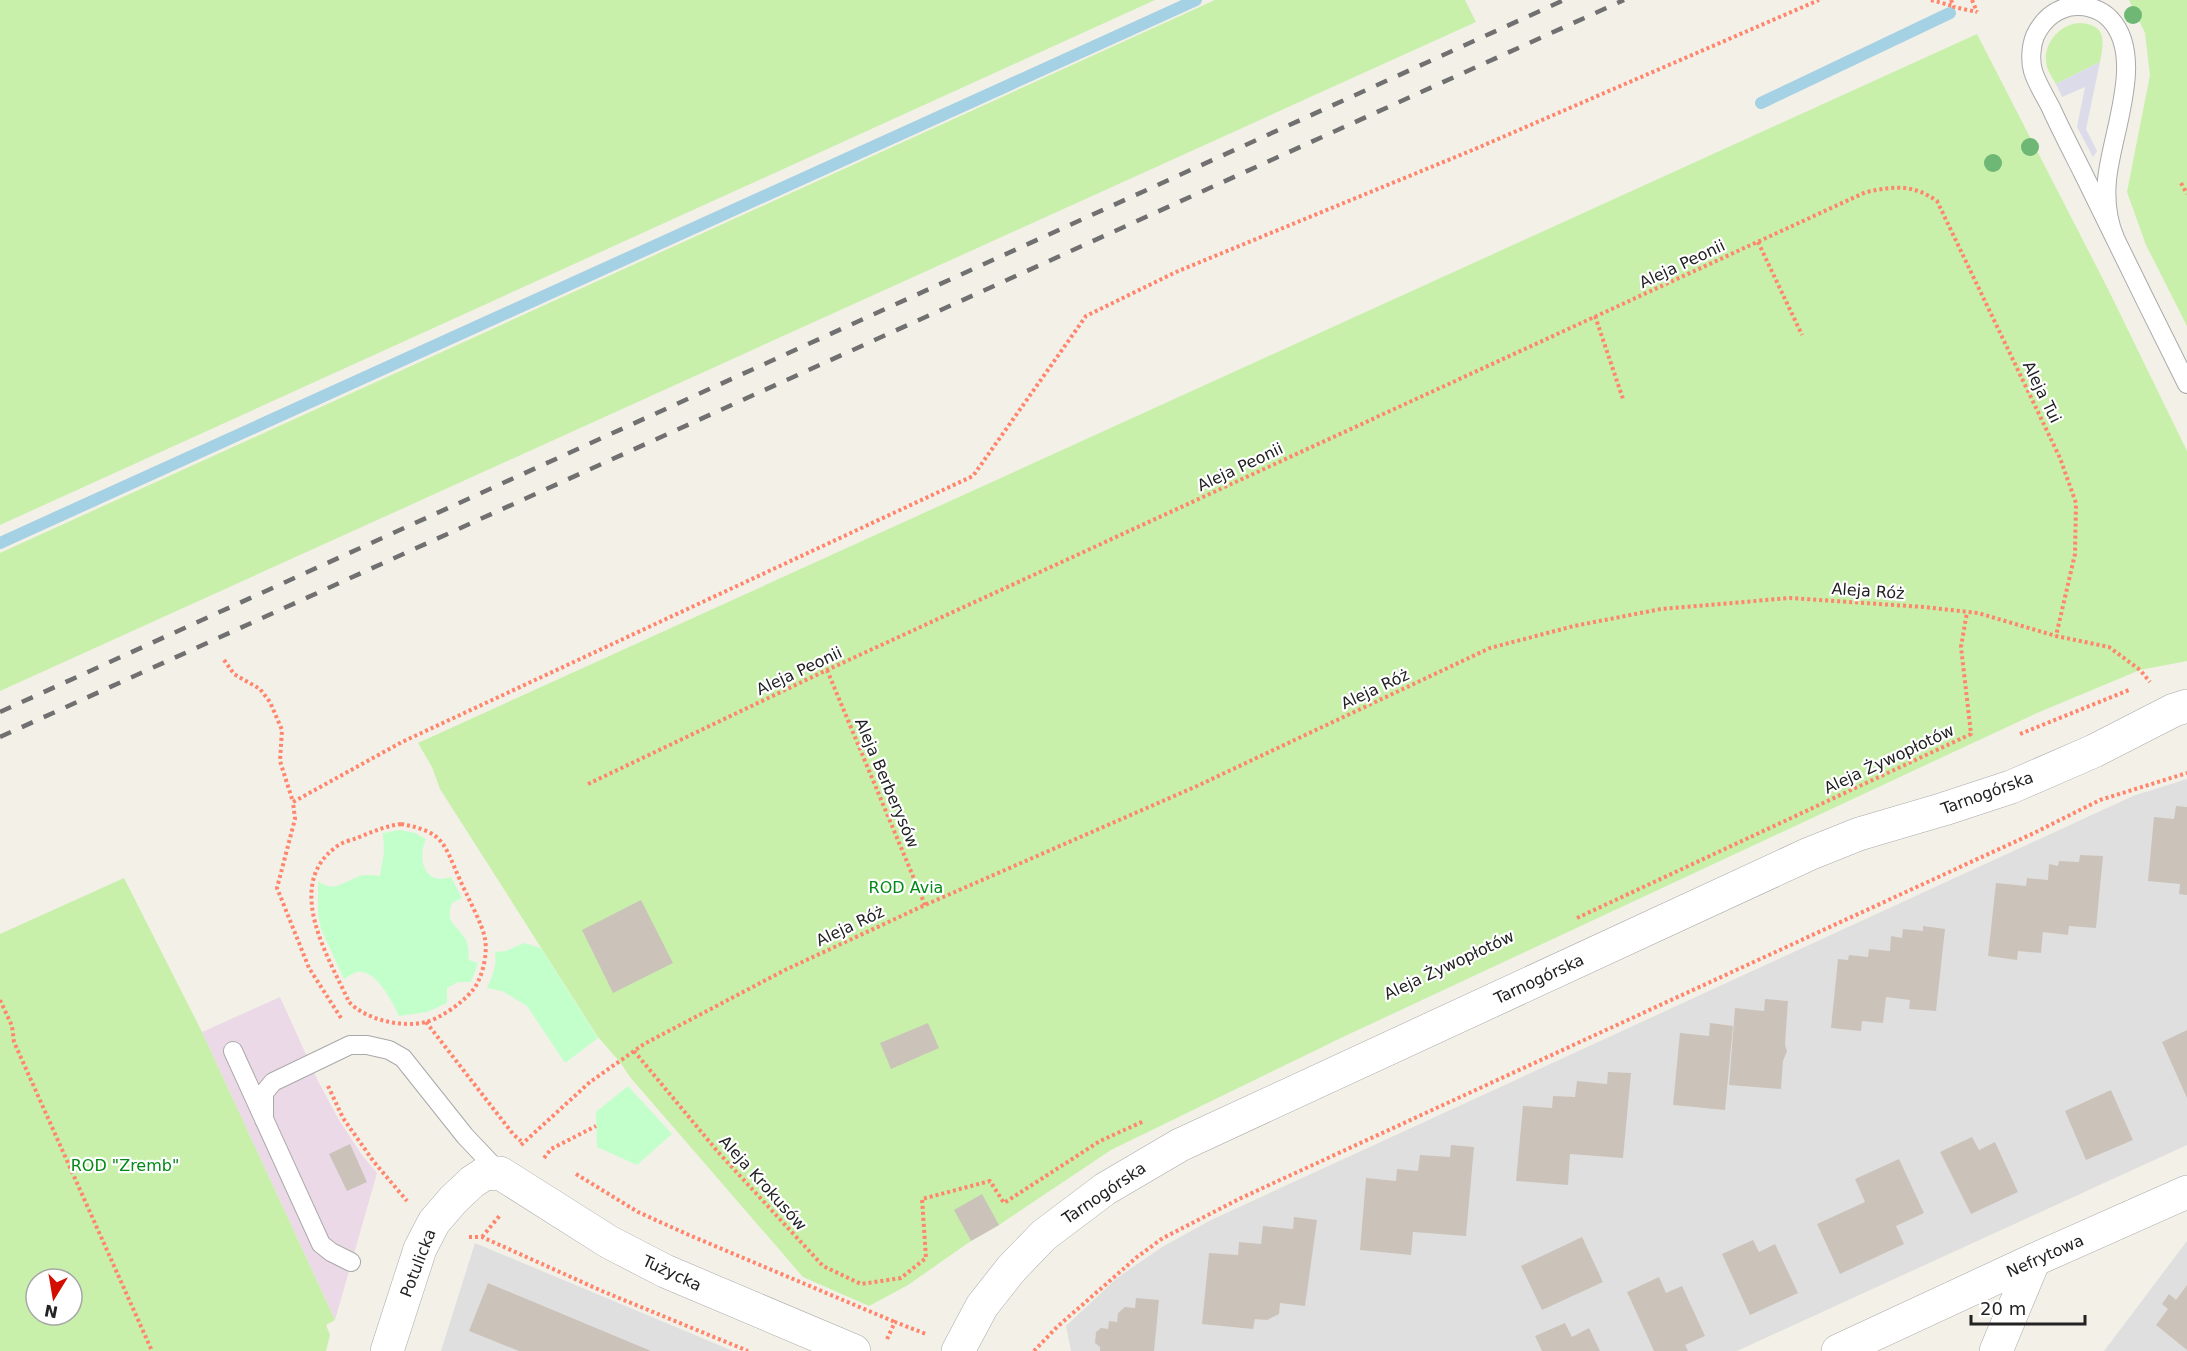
<svg xmlns="http://www.w3.org/2000/svg" width="2187" height="1351" viewBox="0 0 2187 1351" font-family="'DejaVu Sans',sans-serif">
  <style>
    .residential { fill: #e0dfdf }
    .industrial { fill: #ecd9e7 }
    .grass { fill: #c8f0aa; fill-rule: evenodd }
    .park { fill: #c2ffcb }
    .plaza { fill: #dcdbe9 }
    .lines { fill: none; stroke-linecap: round; stroke-linejoin: round }
    .stream { stroke: #a4d1e4; stroke-width: 12 }
    .building { fill: #cbc3ba }
    .lane-casing { stroke: #a9a9a9; stroke-width: 20 }
    .street-casing { stroke: #a9a9a9; stroke-width: 34 }
    .path { stroke: #ff856c; stroke-width: 4; stroke-dasharray: 3 3; stroke-linecap: butt }
    .lane { stroke: #fff; stroke-width: 18 }
    .street { stroke: #fff; stroke-width: 33 }
    .rail { stroke: #707070; stroke-width: 4.5; stroke-dasharray: 12 12; stroke-linecap: butt }
    .tree { fill: #6eb774 }
    .labels { text-anchor: middle; dominant-baseline: central; stroke-width: 4.5; stroke-linejoin: round; paint-order: stroke }
    .street-label { font-size: 16px; fill: #222; stroke: #fff }
    .park-label { font-size: 16px; fill: #028916; stroke: #fff }
  </style>
  <rect width="100%" height="100%" fill="#f3f0e8"/>
  <!-- residential -->
  <path class="residential" d="M2187,779V1145L1737,1351H1071L1066,1326L1117,1278L1162,1247L1211,1220L2133,796Z
    M2187,1241V1351H2104Z
    M475,1243L733,1351H441Z"/>
  <!-- industrial -->
  <path class="industrial" d="M280,997L318,1081L339,1120L362,1155L377,1173L335,1320L202,1032Z"/>
  <!-- grass -->
  <path class="grass" d="M0,0H1155L0,525Z
    M1215,0H1465L1476,22L0,691V553Z
    M2129,0H2187V326L2146,245L2127,192L2150,75L2145,33Z
    M2080,23C2107,25 2104,41 2100,62L2056,84C2053,79 2049,73 2047,67C2041,45 2059,24 2080,23Z
    M1977,34L2108,289L2187,451V661L2140,670L2037,713L1343,1037L1111,1150L999,1225L971,1241L908,1285L869,1306L803,1277L630,1077L620,1062L598,1037L440,789L432,767L418,743Z
    M124,878L202,1032L335,1320L326,1325L330,1335L326,1351H0V934ZM36,1279H72V1315H36Z"/>
  <!-- park -->
  <path class="park" d="M400,830L415,833L426,839C417,859 424,886 451,877L462,898L452,903C444,925 458,924 466,940C469,946 468,953 469,960L478,963L471,982H458L447,988V1003L427,1012L399,1016C393,1003 376,969 358,972C354,972 348,977 344,979L321,929L318,915V881C332,892 341,884 355,878C362,874 372,875 380,876L384,852L383,833Z
    M524,943L541,948L598,1038L565,1063L527,1006L502,991L487,988C493,975 497,966 495,952L506,951Z
    M628,1086L672,1134L637,1165L597,1147L596,1112Z"/>
  <!-- plaza -->
  <path class="plaza" d="M2100,62L2086,129L2097,151L2093,157L2077,127L2085,87L2062,97L2056,84Z"/>
  <g class="lines">
    <!-- stream -->
    <path class="stream" d="M1761,103L1950,13
      M0,543L1196,0"/>
  </g>
  <!-- building -->
  <path class="building" d="M2176,806L2187,807V895L2179,894L2180,884L2148,881L2154,817L2174,819Z
    M2080,855L2103,856L2096,928L2069,926L2068,935L2043,932L2041,953L2018,951L2017,960L1988,956L1996,883L2026,886L2027,878L2048,880L2049,864L2058,866L2059,861L2079,862Z
    M641,900L673,963L613,993L582,930Z
    M1923,926L1945,929L1936,1011L1909,1009L1910,1000L1886,997L1883,1023L1862,1021L1861,1031L1831,1028L1838,959L1848,960L1849,955L1868,957L1869,949L1890,951L1891,936L1902,938L1903,929L1923,931Z
    M1765,999L1788,1001L1785,1045L1787,1051L1783,1061L1781,1089L1729,1085L1735,1008L1764,1011Z
    M928,1023L939,1048L891,1069L880,1043Z
    M1710,1023L1733,1026L1725,1110L1673,1105L1680,1033L1709,1036Z
    M2187,1030V1098L2162,1042Z
    M1608,1072L1631,1073L1623,1158L1570,1154L1568,1185L1516,1181L1523,1106L1552,1108L1553,1096L1575,1097L1577,1081L1607,1084Z
    M2111,1090L2133,1140L2086,1160L2065,1111Z
    M1972,1137L1979,1150L1995,1142L2018,1192L1971,1214L1940,1152Z
    M350,1144L367,1182L347,1191L329,1154Z
    M1451,1145L1474,1147L1466,1236L1413,1232L1411,1255L1360,1250L1366,1178L1396,1181L1397,1169L1418,1171L1420,1155L1450,1157Z
    M1899,1159L1924,1213L1896,1226L1904,1244L1840,1274L1817,1224L1865,1202L1855,1179Z
    M982,1194L999,1225L971,1241L954,1210Z
    M1294,1217L1317,1220L1305,1306L1280,1303L1279,1314L1267,1320L1255,1319L1253,1329L1202,1324L1209,1253L1238,1255L1239,1242L1261,1244L1263,1226L1293,1229Z
    M1582,1237L1603,1282L1542,1310L1521,1266Z
    M1753,1240L1759,1252L1775,1244L1798,1293L1750,1315L1722,1254Z
    M1659,1277L1666,1293L1682,1286L1705,1336L1685,1345L1688,1351H1654L1627,1292Z
    M488,1283L651,1351H519L469,1331Z
    M2187,1285V1350L2156,1325L2168,1309L2162,1304L2169,1294L2176,1300Z
    M1136,1298L1159,1300L1154,1351H1100V1347L1095,1343L1096,1332L1101,1328L1108,1329L1109,1321L1117,1322L1118,1313L1125,1307L1135,1308Z
    M1565,1323L1572,1337L1589,1328L1600,1351H1542L1535,1336Z"/>
  <g class="lines">
    <defs>
      <path id="lane" d="M2115,238C2107,219 2105,201 2107,180C2111,134 2146,57 2110,19C2100,8 2083,4 2068,7C2053,11 2042,21 2035,36C2031,46 2030,60 2033,71C2037,84 2045,96 2051,108C2061,130 2072,151 2083,173C2117,243 2152,314 2187,384
        M233,1051L321,1244L331,1252L351,1262
        M264,1120V1093L273,1082L350,1045H367L389,1050L403,1058L465,1136L500,1173"/>
      <path id="street" d="M387,1351L420,1249L434,1222L453,1200L472,1182L484,1174L500,1173L609,1242L665,1271L854,1351
        M958,1351L982,1306L1012,1268L1044,1235L1105,1189L1180,1145L1809,854L1859,834L1944,809L2011,787L2094,751L2174,710L2187,706
        M1838,1351L2034,1260L2187,1192
        M1996,1351L2034,1260"/>
    </defs>
    <!-- lane casing -->
    <use href="#lane" class="lane-casing"/>
    <!-- street casing -->
    <use href="#street" class="street-casing"/>
    <!-- path -->
    <path class="path" d="M1931,0L1953,6
      M1951,0L1954,7L1977,12
      M1972,0L1977,12
      M2181,183L2187,194
      M1758,242L1802,335
      M1595,316L1623,399
      M224,660L234,674L260,689L270,702L282,730L280,761L293,802
      M827,670L925,905
      M2020,734L2129,690
      M588,784L827,670L1866,192C1896,186 1912,184 1937,201L2060,458L2076,503L2075,554L2056,636
      M401,824C444,832 443,842 460,880C466,894 483,925 485,939C488,954 482,980 472,991C462,1003 441,1018 426,1022C403,1028 366,1020 349,1002C329,958 283,886 336,847C342,842 351,840 357,838C372,832 385,826 401,824Z
      M1577,918L1971,734L1961,647L1967,612
      M0,1000L12,1026L14,1042L152,1351
      M341,1018L309,968L277,888L295,819L293,802L402,742L973,476L1086,316L1176,272L1475,149L1819,0
      M426,1022L513,1134L521,1141
      M634,1051L718,1152L823,1266L861,1284L901,1278L926,1258L922,1199L990,1181L1004,1203L1100,1141L1144,1121
      M328,1086L343,1118L374,1162L407,1201
      M521,1145L590,1082L644,1044L785,970L925,905L1197,786L1490,648L1574,626L1661,609L1790,598L1924,607L1978,613L2056,636L2109,647L2140,670L2150,682
      M544,1158L551,1149L596,1126
      M576,1174L638,1212L689,1235L895,1322
      M469,1237H482L602,1291L748,1351
      M482,1237L501,1214
      M887,1339L895,1322L926,1334
      M1034,1351L1057,1327L1137,1257L1163,1238L1241,1198L2034,833L2100,800L2187,773"/>
    <!-- lane -->
    <use href="#lane" class="lane"/>
    <!-- street -->
    <use href="#street" class="street"/>
    <!-- rail -->
    <path class="rail" d="M0,712L1564,0
      M0,737L1624,0"/>
  </g>
  <!-- trees -->
  <g class="tree">
    <circle cx="2133" cy="15" r="9"/>
    <circle cx="2030" cy="147" r="9"/>
    <circle cx="1993" cy="163" r="9"/>
  </g>
  <g class="labels">
    <!-- street labels -->
    <g class="street-label">
      <text transform="translate(1682 264) rotate(-25)">Aleja Peonii</text>
      <text transform="translate(2042 392) rotate(64)">Aleja Tui</text>
      <text transform="translate(1240 467) rotate(-25)">Aleja Peonii</text>
      <text transform="translate(1868 591) rotate(4)">Aleja Róż</text>
      <text transform="translate(799 671) rotate(-25)">Aleja Peonii</text>
      <text transform="translate(1375 689) rotate(-25)">Aleja Róż</text>
      <text transform="translate(1889 759) rotate(-25)">Aleja Żywopłotów</text>
      <text transform="translate(887 783) rotate(67)">Aleja Berberysów</text>
      <text transform="translate(1987 793) rotate(-20)">Tarnogórska</text>
      <text transform="translate(850 926) rotate(-25)">Aleja Róż</text>
      <text transform="translate(1449 965) rotate(-25)">Aleja Żywopłotów</text>
      <text transform="translate(1539 979) rotate(-25)">Tarnogórska</text>
      <text transform="translate(763 1183) rotate(48)">Aleja Krokusów</text>
      <text transform="translate(1104 1193) rotate(-34)">Tarnogórska</text>
      <text transform="translate(2045 1256) rotate(-24)">Nefrytowa</text>
      <text transform="translate(418 1263) rotate(-69)">Potulicka</text>
      <text transform="translate(672 1273) rotate(25)">Tużycka</text>
    </g>
    <!-- park labels -->
    <g class="park-label">
      <text x="906" y="887">ROD Avia</text>
      <text x="125" y="1165">ROD "Zremb"</text>
    </g>
  </g>
  <!-- north arrow -->
  <g transform="translate(54 1297) rotate(191)"><circle r="28" fill="#ffffff" stroke="#a7a7a7" stroke-width="1.5"/>
  <path d="M0-4.5L10 22L0 15L-10 22Z" fill="#d30e00"/>
  <text y="-9" font-size="16" font-weight="bold" text-anchor="middle" fill="#222222">N</text>
  </g>
  <!-- scale -->
  <path d="M1971 1315v9h114v-9" fill="none" stroke="#222222" stroke-width="3"/>
  <text x="1980" y="1315" font-size="18" fill="#222222" stroke="#ffffff" stroke-width="4.5" paint-order="stroke">20 m</text>
</svg>
